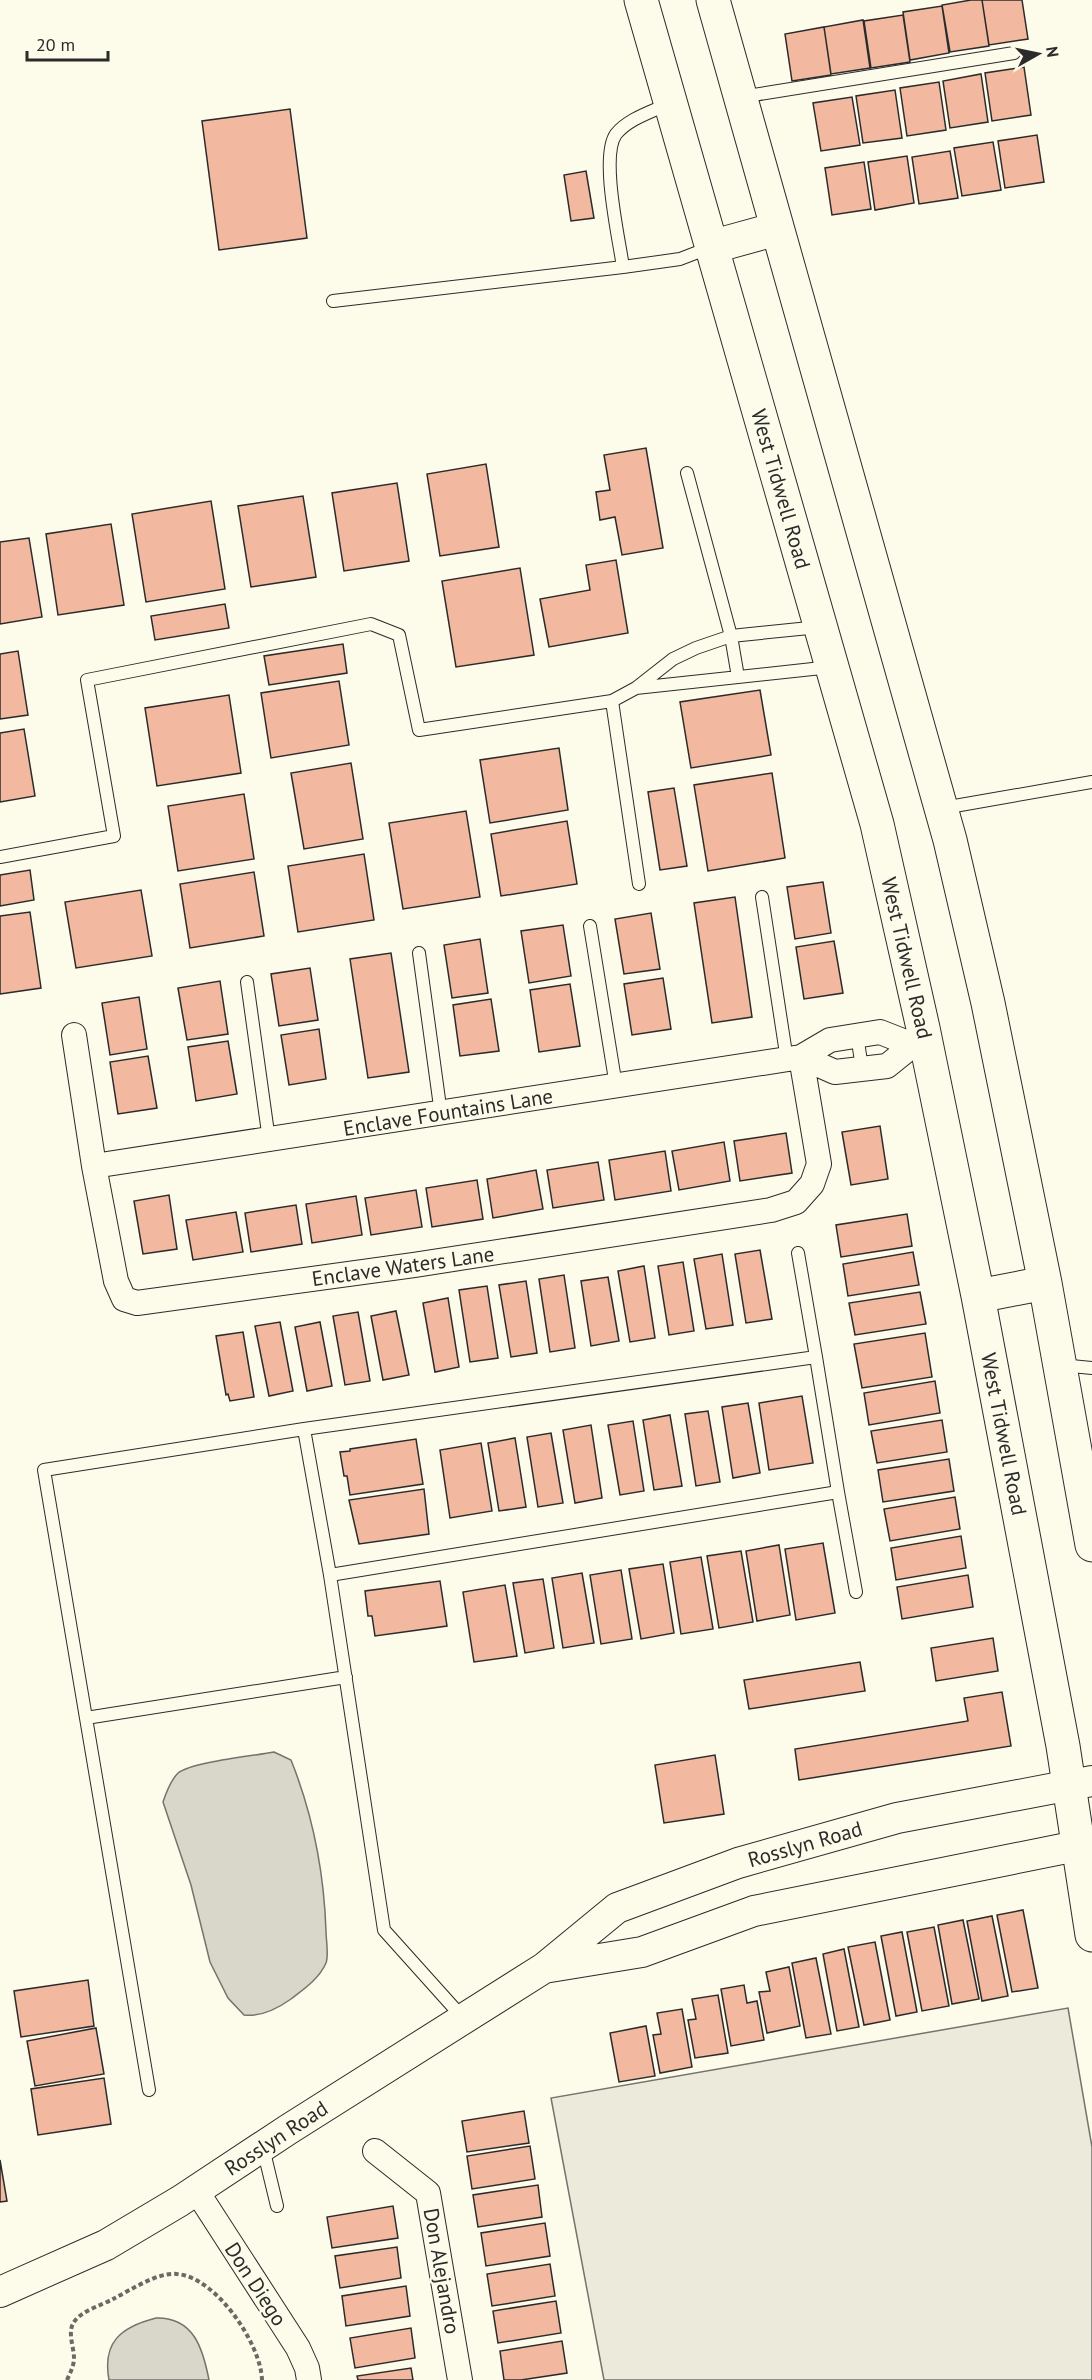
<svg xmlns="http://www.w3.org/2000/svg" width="1092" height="2380" viewBox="0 0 1092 2380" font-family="'PT Sans',sans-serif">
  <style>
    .green { fill: #ecebdb; stroke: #74746e; stroke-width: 1.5 }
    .water { fill: #d8d7c9; stroke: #74746e; stroke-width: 1.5 }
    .building { fill: #f2b8a0; stroke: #2b2b2b; stroke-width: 1.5 }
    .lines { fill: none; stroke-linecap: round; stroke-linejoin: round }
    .service-casing { stroke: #2b2b2b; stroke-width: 14 }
    .minor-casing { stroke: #2b2b2b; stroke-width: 26 }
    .tertiary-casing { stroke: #2b2b2b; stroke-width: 32 }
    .secondary-casing { stroke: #2b2b2b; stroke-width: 35 }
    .path { stroke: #6a6964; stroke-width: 4; stroke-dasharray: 4.5 3; stroke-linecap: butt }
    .service { stroke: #fdfbea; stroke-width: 12 }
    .minor { stroke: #fdfbea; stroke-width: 24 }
    .tertiary { stroke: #fdfbea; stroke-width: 30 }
    .secondary { stroke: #fdfbea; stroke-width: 33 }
    .labels { text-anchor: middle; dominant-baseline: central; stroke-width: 4.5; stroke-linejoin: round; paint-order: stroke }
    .street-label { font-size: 21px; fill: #2b2b2b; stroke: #fdfbea }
  </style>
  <rect width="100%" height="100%" fill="#fdfbea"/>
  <!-- green -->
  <path class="green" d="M1068,2008L1092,2147V2380H604L551,2098Z"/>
  <!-- water -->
  <path class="water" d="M274,1752L291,1760C313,1815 324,1872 326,1931C326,1940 329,1955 326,1963C319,1979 304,1989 291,1999C277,2009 261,2017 244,2015L228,1998L210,1962L191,1885L163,1802C166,1793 171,1780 178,1773C192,1762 253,1756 274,1752Z
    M156,2318C194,2317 203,2349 209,2380H109C102,2342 121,2327 156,2318Z"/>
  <!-- building -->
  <path class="building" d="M971,0H982L989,46L950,52L942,5Z
    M982,0H1022L1028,39L989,45Z
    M942,6L949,53L910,60L903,12Z
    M903,15L910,62L871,68L864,21Z
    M863,20L870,68L831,74L824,27Z
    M824,27L831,75L792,81L785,34Z
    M1024,67L1031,115L992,121L985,73Z
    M981,74L988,122L950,128L943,81Z
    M939,82L946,130L907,136L900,88Z
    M895,90L902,138L863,143L856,96Z
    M852,97L860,145L821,151L813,103Z
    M290,109L307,238L219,250L202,121Z
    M1037,135L1044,182L1005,188L998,141Z
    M993,142L1001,190L962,196L954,148Z
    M950,151L958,198L919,204L912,157Z
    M907,156L914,203L875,210L868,162Z
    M864,162L871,209L832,215L825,168Z
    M586,171L594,218L571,221L564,175Z
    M646,448L663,548L622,555L615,517L600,520L596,492L610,490L604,455Z
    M486,464L499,547L440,556L427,474Z
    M397,483L409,561L344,571L332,493Z
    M303,496L316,577L251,587L238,506Z
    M211,501L225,589L146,602L132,514Z
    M111,524L124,605L58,615L46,534Z
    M29,538L42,617L0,624V542Z
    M616,560L628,633L549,647L540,599L590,590L586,565Z
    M520,568L534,655L456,667L442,581Z
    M225,604L229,628L155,640L151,616Z
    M343,644L347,673L269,685L264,656Z
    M18,651L28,715L0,719V654Z
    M339,681L349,745L271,758L261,693Z
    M760,690L771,755L691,768L680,702Z
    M229,695L241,773L157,786L145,708Z
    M24,729L35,796L0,802V733Z
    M559,748L568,810L490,823L480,760Z
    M351,763L363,839L304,849L291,773Z
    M772,773L785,858L708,871L694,785Z
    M674,788L687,866L660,870L648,792Z
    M244,794L254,859L178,871L168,806Z
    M466,811L480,897L403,909L389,823Z
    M567,821L577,884L501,896L491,834Z
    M364,854L374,920L298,932L288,866Z
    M30,870L34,900L0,906V875Z
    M254,872L264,936L190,948L180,884Z
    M823,882L831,933L795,939L787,887Z
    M141,890L152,956L76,968L65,902Z
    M735,897L752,1017L712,1023L694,903Z
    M30,912L41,988L0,994V916Z
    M651,913L660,969L624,974L615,919Z
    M563,925L571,976L529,983L521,931Z
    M480,939L488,993L452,998L444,945Z
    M834,941L843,993L804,999L796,947Z
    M391,953L409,1072L368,1078L350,959Z
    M310,968L318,1020L279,1026L271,974Z
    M663,978L671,1029L632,1035L624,984Z
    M220,981L228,1034L187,1040L178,988Z
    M570,984L580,1046L539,1052L530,990Z
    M139,997L147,1049L110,1055L102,1003Z
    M491,999L499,1051L460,1056L453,1005Z
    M319,1029L326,1079L289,1085L281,1035Z
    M228,1041L237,1094L196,1101L188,1047Z
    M148,1056L157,1108L118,1114L110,1062Z
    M880,1126L888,1179L851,1185L842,1132Z
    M786,1133L792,1173L740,1181L734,1141Z
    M724,1142L730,1181L679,1190L672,1151Z
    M665,1151L671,1191L615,1200L609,1160Z
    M598,1162L604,1200L553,1208L547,1170Z
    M536,1170L543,1209L493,1218L487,1179Z
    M477,1180L483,1219L432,1227L426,1188Z
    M416,1190L422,1227L371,1235L365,1198Z
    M169,1195L177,1249L143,1254L134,1201Z
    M356,1196L362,1235L312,1243L306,1204Z
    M296,1205L302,1244L251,1252L245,1213Z
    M236,1212L243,1252L193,1260L186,1220Z
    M907,1214L912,1246L841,1257L836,1225Z
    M760,1250L772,1319L746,1323L735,1254Z
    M913,1252L919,1285L848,1296L843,1264Z
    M722,1254L733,1325L706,1329L694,1259Z
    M683,1262L694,1331L669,1335L658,1266Z
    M644,1266L655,1338L630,1342L618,1271Z
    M564,1275L575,1348L550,1352L539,1279Z
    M608,1277L619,1341L591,1346L581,1281Z
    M526,1281L537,1353L511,1357L499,1285Z
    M487,1286L498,1358L470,1362L459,1290Z
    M920,1292L926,1324L855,1335L849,1303Z
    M448,1298L459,1367L435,1372L423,1303Z
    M396,1311L409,1375L383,1380L371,1316Z
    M358,1312L370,1381L345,1385L333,1316Z
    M280,1322L293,1391L269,1396L255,1326Z
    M320,1322L332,1386L307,1391L295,1327Z
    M243,1332L254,1397L230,1401L228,1394L226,1395L216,1336Z
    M925,1333L932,1377L862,1388L854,1344Z
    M935,1381L940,1413L869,1425L864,1393Z
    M802,1396L813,1463L769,1470L759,1403Z
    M748,1403L760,1473L733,1478L722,1407Z
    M708,1411L720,1482L696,1486L685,1414Z
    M670,1415L682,1486L654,1490L643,1420Z
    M942,1420L947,1452L877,1463L871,1431Z
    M633,1421L644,1491L620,1495L608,1425Z
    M591,1425L602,1498L575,1503L563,1430Z
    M551,1433L563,1503L538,1507L527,1437Z
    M515,1438L526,1507L499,1511L488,1443Z
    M416,1439L423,1484L350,1495L347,1476H344L340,1452L350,1451V1449Z
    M481,1443L492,1511L450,1518L440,1450Z
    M949,1459L954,1491L883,1502L878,1470Z
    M424,1489L429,1534L359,1544L349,1500Z
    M955,1497L960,1529L890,1541L884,1509Z
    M961,1536L966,1568L896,1580L891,1548Z
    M823,1543L835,1613L796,1620L785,1549Z
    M779,1545L790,1615L757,1621L746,1551Z
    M741,1551L753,1622L719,1628L707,1556Z
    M701,1557L713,1629L681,1634L670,1562Z
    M663,1564L674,1633L641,1639L629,1569Z
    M621,1570L632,1639L601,1644L590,1575Z
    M582,1573L594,1643L563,1648L552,1578Z
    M968,1575L973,1607L902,1619L897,1587Z
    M543,1579L554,1648L525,1653L513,1583Z
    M440,1581L447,1626L375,1636L372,1616H368L365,1591Z
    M505,1585L517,1656L474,1662L463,1592Z
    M993,1638L998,1671L936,1681L931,1648Z
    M860,1662L865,1691L749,1709L744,1680Z
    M1002,1692L1011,1746L799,1780L795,1749L968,1721L964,1698Z
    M715,1755L724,1814L664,1823L655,1765Z
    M1023,1910L1038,1988L1012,1992L997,1915Z
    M992,1916L1008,1996L982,2001L967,1921Z
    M963,1920L979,1999L952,2004L938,1925Z
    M934,1927L949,2006L922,2011L907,1932Z
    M902,1932L917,2012L896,2016L881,1936Z
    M875,1942L890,2020L864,2025L848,1947Z
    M844,1949L859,2027L837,2031L823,1954Z
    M816,1958L831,2034L806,2038L792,1963Z
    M789,1967L800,2026L767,2033L759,1992L770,1991L766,1972Z
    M88,1980L94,2026L21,2037L14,1991Z
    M744,1985L747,2003L757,2001L764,2040L731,2046L721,1989Z
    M718,1995L728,2053L695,2058L688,2020L696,2019L692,1999Z
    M682,2009L692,2067L660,2073L653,2035L661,2034L657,2013Z
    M646,2026L655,2076L619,2082L610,2033Z
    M96,2028L104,2074L35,2086L27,2041Z
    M104,2078L111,2124L38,2135L31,2089Z
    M524,2111L529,2143L467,2152L462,2121Z
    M530,2146L535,2179L472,2189L467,2156Z
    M0,2160L7,2201L0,2202Z
    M538,2185L542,2217L478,2227L473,2195Z
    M393,2206L398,2238L332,2248L327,2217Z
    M545,2223L550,2256L486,2266L481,2233Z
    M397,2247L401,2278L340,2288L335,2256Z
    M550,2264L555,2296L492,2306L487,2274Z
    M406,2286L410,2316L346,2326L342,2296Z
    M556,2301L561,2333L498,2343L493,2311Z
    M411,2328L415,2358L355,2368L350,2338Z
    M562,2341L567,2373L521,2380H504L500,2351Z
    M411,2368L413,2380H358L357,2376Z"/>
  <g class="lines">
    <defs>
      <path id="service" d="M741,97L1014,53
        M668,104C651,112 628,119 616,134C600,156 619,239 623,267L680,259L711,247
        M333,301L623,267
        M687,473L731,636L738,677
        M636,688L831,667
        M612,701L639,884
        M943,808L1092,782
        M0,857L114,836L87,680L371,624L399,635L419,730L612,701L636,688L673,659L696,648L731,636L819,627
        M762,897L787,1060
        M590,926L616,1086
        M419,953L441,1114
        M247,982L269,1140
        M857,1035L862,1068
        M798,1253L816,1357
        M1061,1365L1092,1368
        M838,1492L856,1592
        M330,1575L838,1492L816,1357L304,1429L330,1575L384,1930L463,2018
        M86,1718L346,1677
        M149,2090L44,1470L304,1429
        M263,2148L277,2206"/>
      <path id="minor" d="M74,1035L94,1166L116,1281L124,1299L137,1303L414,1265L771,1210L796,1202L812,1184L819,1164L801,1057
        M801,1057L835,1072L887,1066L913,1045L926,1042
        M94,1166L801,1057L830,1040L880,1032L913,1045
        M375,2151L428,2193L460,2380
        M196,2190L298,2348L307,2368L309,2380"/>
      <path id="tertiary" d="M544,1968L642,1952L754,1911L1092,1843
        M0,2292L106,2245L180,2201L289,2129L544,1968L617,1908L738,1863L897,1818L1092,1781"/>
      <path id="secondary" d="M641,0L877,824L923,1028L978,1296L1063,1746L1092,1935
        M713,0L950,840L988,1003L1045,1283L1092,1545
        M711,247L776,229
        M978,1296L1045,1283"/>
    </defs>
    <!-- service casing -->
    <use href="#service" class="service-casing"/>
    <!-- minor casing -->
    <use href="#minor" class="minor-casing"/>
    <!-- tertiary casing -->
    <use href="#tertiary" class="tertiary-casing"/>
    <!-- secondary casing -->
    <use href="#secondary" class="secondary-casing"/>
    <!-- path -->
    <path class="path" d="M67,2380C70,2373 74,2366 74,2358C74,2347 67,2332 74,2322C81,2311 102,2305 113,2299C131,2290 157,2272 177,2274C216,2277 261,2344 262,2380"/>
    <!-- service -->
    <use href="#service" class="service"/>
    <!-- minor -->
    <use href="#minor" class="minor"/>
    <!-- tertiary -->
    <use href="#tertiary" class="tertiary"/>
    <!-- secondary -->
    <use href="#secondary" class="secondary"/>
  </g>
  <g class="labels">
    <!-- street labels -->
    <g class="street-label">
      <text transform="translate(781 489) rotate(74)">West Tidwell Road</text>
      <text transform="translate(907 958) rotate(77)">West Tidwell Road</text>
      <text transform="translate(448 1112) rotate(-9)">Enclave Fountains Lane</text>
      <text transform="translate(403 1266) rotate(-8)">Enclave Waters Lane</text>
      <text transform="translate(1004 1434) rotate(79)">West Tidwell Road</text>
      <text transform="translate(805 1844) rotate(-16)">Rosslyn Road</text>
      <text transform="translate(276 2138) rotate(-33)">Rosslyn Road</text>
      <text transform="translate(442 2271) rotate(80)">Don Alejandro</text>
      <text transform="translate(256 2284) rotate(57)">Don Diego</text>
    </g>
  </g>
  <!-- north arrow -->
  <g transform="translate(1038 54) rotate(81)" stroke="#fdfbea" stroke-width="4.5" paint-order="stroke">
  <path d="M0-4.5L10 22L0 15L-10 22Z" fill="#2b2b2b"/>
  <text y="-9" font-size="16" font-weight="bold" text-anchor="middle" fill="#2b2b2b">N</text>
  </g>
  <!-- scale -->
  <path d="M27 51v9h81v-9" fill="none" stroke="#2b2b2b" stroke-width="3"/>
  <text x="36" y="51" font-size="18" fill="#2b2b2b" stroke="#fdfbea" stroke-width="4.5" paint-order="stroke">20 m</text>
</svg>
